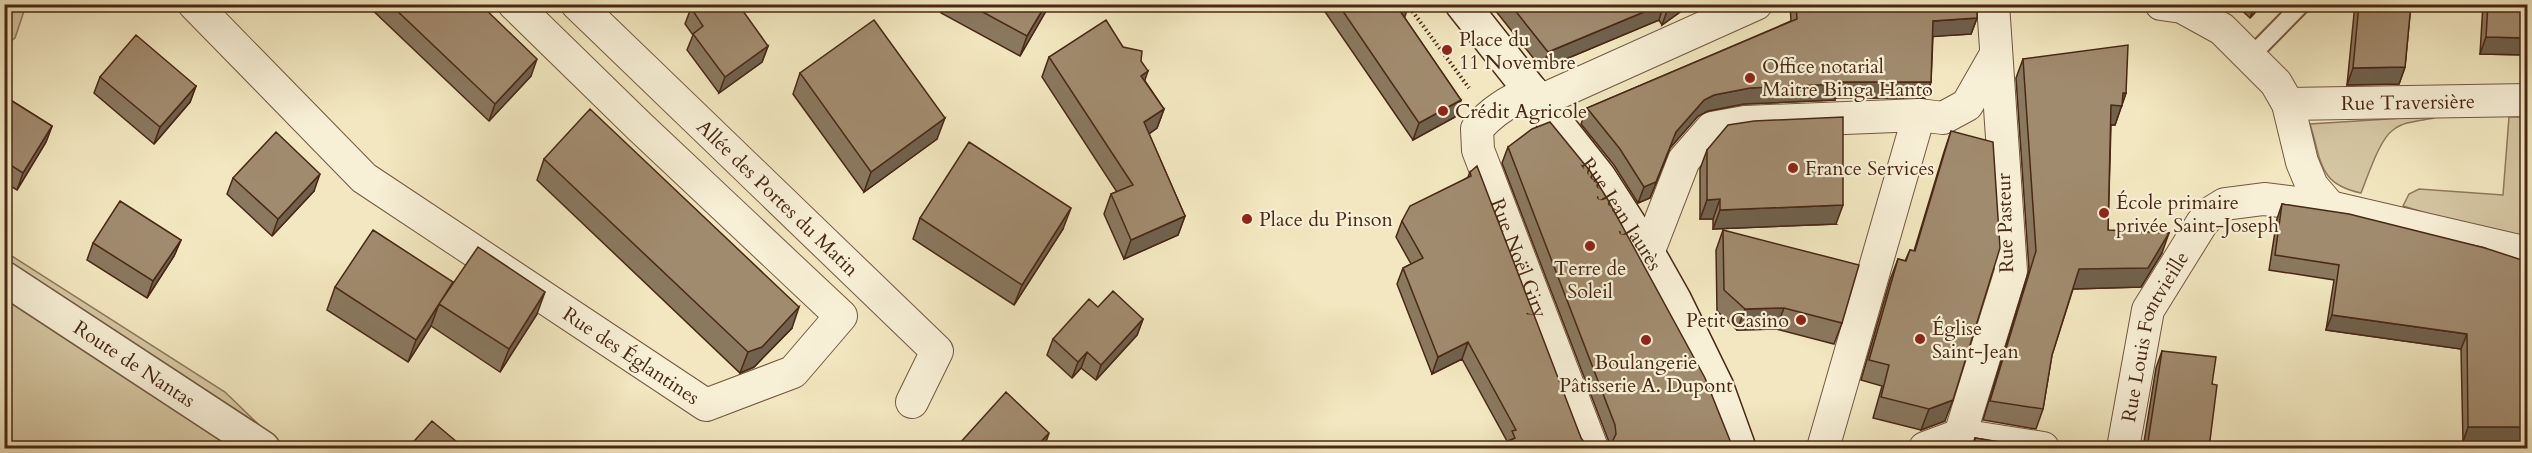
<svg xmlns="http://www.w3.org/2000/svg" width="2532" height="453" viewBox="0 0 2532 453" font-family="Cardo,serif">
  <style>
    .green { fill: #d5c7a3; stroke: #8f785c; stroke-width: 1.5 }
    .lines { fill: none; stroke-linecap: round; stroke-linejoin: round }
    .service-casing { stroke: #735840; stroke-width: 20 }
    .minor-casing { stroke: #735840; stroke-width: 34 }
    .tertiary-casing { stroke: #735840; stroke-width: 36 }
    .secondary-casing { stroke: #492815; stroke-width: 36 }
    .path { stroke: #492815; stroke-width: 4; stroke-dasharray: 1.5 3; stroke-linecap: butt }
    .service { stroke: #f7efd6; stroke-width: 16 }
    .minor { stroke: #f7efd6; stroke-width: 32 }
    .tertiary { stroke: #f7efd6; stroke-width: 33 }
    .secondary { stroke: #f7efd6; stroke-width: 33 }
    .wall { fill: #8a785f; stroke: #492815; stroke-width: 1.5 }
    .shaded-wall { fill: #71614d; stroke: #492815; stroke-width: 1.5 }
    .building { fill: #a18b6e; stroke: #492815; stroke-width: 1.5 }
    .poi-dot { fill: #8f2418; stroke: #f7efd6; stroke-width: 2 }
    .labels { text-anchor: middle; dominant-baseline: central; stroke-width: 4.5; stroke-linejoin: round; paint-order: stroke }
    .poi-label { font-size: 20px; fill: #492815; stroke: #f7efd6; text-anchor: start }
    .street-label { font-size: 20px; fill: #492815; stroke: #f7efd6 }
  </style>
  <rect width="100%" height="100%" fill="#f2e7c0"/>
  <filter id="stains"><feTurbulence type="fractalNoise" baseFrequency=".00333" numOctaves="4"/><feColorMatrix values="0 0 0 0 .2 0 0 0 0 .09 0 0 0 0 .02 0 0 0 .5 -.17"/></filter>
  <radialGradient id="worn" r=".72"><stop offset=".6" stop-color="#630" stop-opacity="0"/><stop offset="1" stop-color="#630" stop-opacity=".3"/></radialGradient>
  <!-- green -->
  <path class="green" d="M5,4L26,5L15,38L5,45Z
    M2435,116L2434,118C2420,121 2404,121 2393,130C2379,140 2368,176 2361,193C2318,184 2322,162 2310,124Z
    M2509,117H2527V238L2468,226L2403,206L2409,194L2419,189L2503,195Z
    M4,251L225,392L283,448H5Z"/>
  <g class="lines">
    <defs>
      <path id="service" d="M2250,57L2302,4"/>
      <g id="minor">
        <path id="s1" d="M194,4L364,178L706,405L793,372L841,316L639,126L514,4"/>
        <path id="s2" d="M577,4L937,351L912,402"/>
        <path d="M2161,4L2182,7L2222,29L2276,83L2288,104L2302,162L2312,186L2330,207"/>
        <path id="s3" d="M1532,91C1510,100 1492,111 1477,129L1478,150L1592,448"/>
        <path d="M1540,101L1756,4"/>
        <path id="s4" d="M2288,104L2528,100"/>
        <path d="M1648,253L1684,160L1712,128L1745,122L1919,115"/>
        <path d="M1960,435L2011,271L1993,4"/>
        <path d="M1823,448L1919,115L1943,118L1967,105L1995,56"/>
        <path d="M1925,448L1960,435L2043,448"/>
        <path id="s5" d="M2123,448L2148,310L2202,223L2212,212L2225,204L2264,199L2330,207L2528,253"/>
      </g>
      <g id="tertiary">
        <path id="s6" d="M4,278L263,448"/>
      </g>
      <g id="secondary">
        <path id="s7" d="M1462,4L1599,177L1648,253L1674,299L1717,387L1739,448"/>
      </g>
    </defs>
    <!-- service casing -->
    <use href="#service" class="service-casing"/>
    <!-- minor casing -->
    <use href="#minor" class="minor-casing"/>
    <!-- tertiary casing -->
    <use href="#tertiary" class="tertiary-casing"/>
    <!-- secondary casing -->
    <use href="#secondary" class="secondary-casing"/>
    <!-- path -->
    <path class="path" d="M1407,4L1469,88"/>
    <!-- service -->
    <use href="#service" class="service"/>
    <!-- minor -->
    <use href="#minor" class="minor"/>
    <!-- tertiary -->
    <use href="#tertiary" class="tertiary"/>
    <!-- secondary -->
    <use href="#secondary" class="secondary"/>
  </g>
  <!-- wall -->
  <path class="wall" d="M366,4H480L531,76L489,121Z
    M944,4H1050L1020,56L941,13Z
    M1322,4H1408L1404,17L1461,100L1455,117L1413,140L1321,6Z
    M1491,4H1696L1683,10L1662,25L1659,20L1542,69L1491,5Z
    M1790,4H1977V18L1971,34L1933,36L1931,82L1925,98H1835V100L1744,104L1708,111L1698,116L1670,148L1650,198L1638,203L1614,165L1581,124L1587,108L1791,21Z
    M2235,4H2263L2250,18Z
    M2355,4H2411L2405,67L2399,84L2347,85Z
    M2483,4H2528V55L2480,54Z
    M691,8L768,46L762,62L719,93L687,50L693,35L685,24Z
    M1123,47L1141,61L1145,81L1164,109L1157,128L1149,134L1185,216L1178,235L1124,259L1104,214L1111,194L1117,192L1042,77L1049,57Z
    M2023,59L2126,93L2115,125H2111L2108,230L2162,253L2141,287L2073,289L2052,355L2043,409L2036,429L1983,420L2029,270L2016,78Z
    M800,73L937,139L864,192L793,94Z
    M100,77L196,86L190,102L154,144L94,93Z
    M4,96L52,126L46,142L17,190L4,182Z
    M1951,131L1945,421L1921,430L1873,418L1882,386L1861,380L1890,280L1898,259L1905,261L1910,250L1914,251L1944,152Z
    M1508,147L1733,448H1605L1609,445V442L1502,163Z
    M1707,150L1836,224L1713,229V219H1700V169Z
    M544,159L792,328L754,367L740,373L537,180Z
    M1470,172L1581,438L1507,441L1462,359L1432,374L1397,284L1403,268L1411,264L1396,237L1402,221L1468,177Z
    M233,178L314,191L272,236L227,194Z
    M2282,204L2485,248L2527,442H2463L2461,349L2326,330L2334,280L2269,270L2277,219Z
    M920,218L1063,229L1014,305L913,239Z
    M1723,230L1842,323L1834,344L1776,329L1737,330L1717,311L1716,250Z
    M181,240L174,256L147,298L87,260L93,243Z
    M453,282L537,314L500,372L431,326L408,362L327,310L335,287Z
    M1098,307L1143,319L1137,335L1096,380L1081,368L1072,378L1047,355L1053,339Z
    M2162,351L2212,384L2209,448H2143L2156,368Z
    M1975,438L2031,448H1971Z"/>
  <!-- shaded-wall -->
  <path class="shaded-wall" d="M1046,4H1050L1020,56L1027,36Z
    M1663,4H1664L1659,20L1542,69L1548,52Z
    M1674,4H1696L1683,10L1662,25L1668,8Z
    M2255,4H2263L2250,18Z
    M1409,5L1403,22L1400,11Z
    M1977,18L1971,34L1927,37L1933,21Z
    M2486,37L2528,38V55L2480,54Z
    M768,46L762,62L719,93L725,77Z
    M537,59L531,76L489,121L495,104Z
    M2405,67L2399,84L2347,85L2353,68Z
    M1148,71L1141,91V76Z
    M1840,82H1931L1925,98H1835V100L1744,104L1708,111L1698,116L1670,148L1650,198L1638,203L1644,187L1676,132L1704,100L1714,95L1750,88Z
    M196,86L190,102L154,144L160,127Z
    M2123,93H2126L2115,125L2104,124L2111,105Z
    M1461,100L1455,117L1413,140L1419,123Z
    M1164,109L1157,128L1137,142L1144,122Z
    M945,118L937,139L864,192L871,172Z
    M52,126L46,142L17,190L23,173Z
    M320,174L314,191L272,236L278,219Z
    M1720,199L1713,219H1700L1707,200Z
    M1843,205L1836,224L1713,229L1720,210Z
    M1071,208L1063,229L1014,305L1022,285Z
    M1185,216L1178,235L1124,259L1131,240Z
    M2169,233L2162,253L2141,287L2072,289L2079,269Z
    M181,240L174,256L147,298L153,281Z
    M545,292L537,314L500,372L509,349Z
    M439,304L431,326L408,362L416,340Z
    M799,307L792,328L754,367L740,373L748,352Z
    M1784,308L1776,329L1737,330L1745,309Z
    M2332,315L2467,334L2461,349L2326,330Z
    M1143,319L1137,335L1096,380L1101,365Z
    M1468,342L1462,359L1432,374L1438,357Z
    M1087,352L1081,368L1072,378L1078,362Z
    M1953,400L1945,421L1921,430L1929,409Z
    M2468,427H2528V439L2527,442H2463Z
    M1049,433L1044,448H1035Z"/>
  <!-- building -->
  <path class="building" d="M390,4H480L537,59L495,104Z
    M696,4H738L768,46L725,77L693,34L703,26L691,8Z
    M968,4H1046L1027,36Z
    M1338,4H1408L1409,5L1400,11L1461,100L1419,123Z
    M1510,4H1663L1548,52Z
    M1666,4H1674L1668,8Z
    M1796,4H1977V18L1933,21L1931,82H1840V84L1750,88L1714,95L1704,100L1676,132L1656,182L1644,187L1620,149L1587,108L1797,19Z
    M2359,4H2411L2405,67L2353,68Z
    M2488,4H2528V38L2486,37Z
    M874,20L945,118L871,172L800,73Z
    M1106,20L1123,47L1142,51L1141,61L1148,71L1141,76L1164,109L1144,122L1185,216L1131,240L1111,194L1133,185L1049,57Z
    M136,35L196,86L160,127L100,77Z
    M2128,45L2126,93H2123L2122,106L2111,105L2108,230L2169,233L2148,268L2079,269L2052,355L2043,409L1990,401L2036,251L2023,59Z
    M4,96L52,126L23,173L4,161Z
    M590,109L799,307L762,347L748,352L544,159Z
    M1843,117V205L1720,210V199L1707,200V150L1728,125L1754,121Z
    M1550,122L1590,171L1608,200L1705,378L1733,448H1602H1605L1612,442L1616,434L1615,425L1508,147L1532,129Z
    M1951,131L1993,142L2000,248L1953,400L1929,409L1881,397L1889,365L1869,360L1898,259L1906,261L1910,250L1915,251Z
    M276,132L320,174L278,219L233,178Z
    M969,142L1071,208L1022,285L920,218Z
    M1477,166L1581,438L1587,446L1594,448H1492L1515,438L1512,431L1516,430L1468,342L1438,357L1403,268L1423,258L1402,221L1410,206L1471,176L1470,172Z
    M120,201L181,240L153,281L93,243Z
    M2282,204L2349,214L2485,248L2528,262V427H2468L2467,334L2332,315L2339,265L2275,255Z
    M373,230L453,282L416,340L335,287Z
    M1723,230L1859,265L1842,323L1784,308L1745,309L1724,290Z
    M478,247L545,292L509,349L439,304Z
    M1113,291L1143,319L1101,365L1087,352L1078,362L1053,339L1089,299L1098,307Z
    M2162,351L2216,357L2212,384L2217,385L2209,448H2147Z
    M1006,392L1049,433L1035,448H963L959,444Z
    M432,421L464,448H408Z
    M1975,438L2031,447V448H1975Z"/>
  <!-- markers -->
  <g class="poi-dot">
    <circle cx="1447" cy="50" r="6"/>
    <circle cx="1750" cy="78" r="6"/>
    <circle cx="1443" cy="111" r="6"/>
    <circle cx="1793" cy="168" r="6"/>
    <circle cx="2104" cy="213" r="6"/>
    <circle cx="1247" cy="219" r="6"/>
    <circle cx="1590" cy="246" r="6"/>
    <circle cx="1801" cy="320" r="6"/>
    <circle cx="1920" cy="339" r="6"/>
    <circle cx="1646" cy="340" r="6"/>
  </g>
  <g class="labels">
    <!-- poi labels -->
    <g class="poi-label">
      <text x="1459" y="39">Place du<tspan x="1459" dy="23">11 Novembre</tspan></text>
      <text x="1762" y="66">Office notarial<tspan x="1762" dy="23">Maitre Binga Hanto</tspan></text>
      <text x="1455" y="111">Crédit Agricole</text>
      <text x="1805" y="168">France Services</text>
      <text x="2116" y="202">École primaire<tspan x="2116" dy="23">privée Saint-Joseph</tspan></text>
      <text x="1259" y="219">Place du Pinson</text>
      <text x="1590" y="268" text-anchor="middle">Terre de<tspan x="1590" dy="23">Soleil</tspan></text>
      <text x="1789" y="320" text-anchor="end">Petit Casino</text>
      <text x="1932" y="328">Église<tspan x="1932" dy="23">Saint-Jean</tspan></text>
      <text x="1646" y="362" text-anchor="middle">Boulangerie<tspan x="1646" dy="23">Pâtisserie A. Dupont</tspan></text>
    </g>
    <!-- street labels -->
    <g class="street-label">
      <text stroke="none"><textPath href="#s4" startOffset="120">Rue Traversière</textPath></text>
      <text stroke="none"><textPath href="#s2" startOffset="279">Allée des Portes du Matin</textPath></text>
      <text stroke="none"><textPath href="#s7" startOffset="264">Rue Jean Jaurès</textPath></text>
      <text transform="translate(2005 223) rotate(-92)">Rue Pasteur</text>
      <text stroke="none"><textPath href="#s3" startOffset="204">Rue Noël Giry</textPath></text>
      <text stroke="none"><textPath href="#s5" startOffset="117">Rue Louis Fontvieille</textPath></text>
      <text stroke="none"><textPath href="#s1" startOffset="564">Rue des Églantines</textPath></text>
      <text stroke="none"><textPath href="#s6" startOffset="156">Route de Nantas</textPath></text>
    </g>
  </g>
  <!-- margin -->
  <rect width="2532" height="453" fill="none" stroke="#f2e7c0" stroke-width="24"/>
  <rect x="6" y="6" width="2520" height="441" fill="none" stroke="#492815" stroke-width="3"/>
  <rect x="12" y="12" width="2508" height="429" fill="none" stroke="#492815" stroke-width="1.5"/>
  <rect width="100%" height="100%" filter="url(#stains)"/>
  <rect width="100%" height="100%" fill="url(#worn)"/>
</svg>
